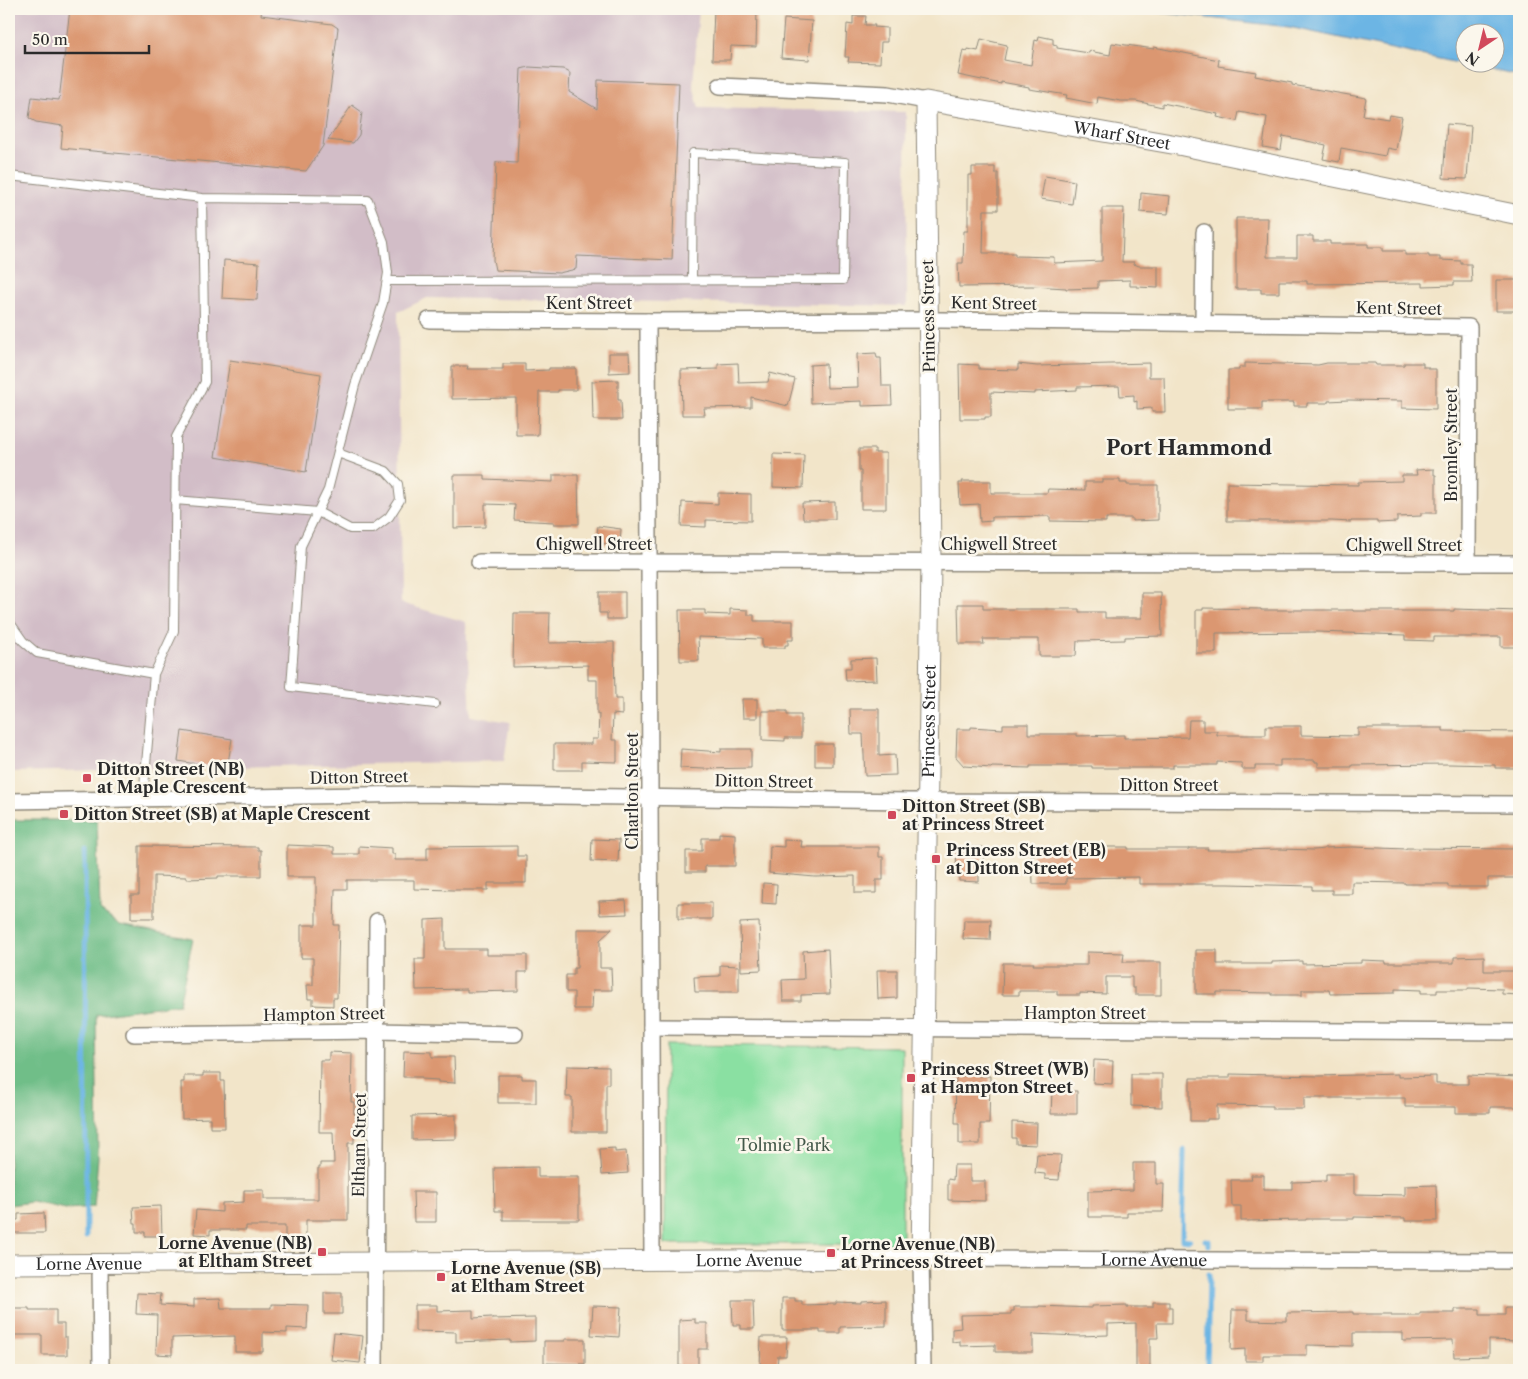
<svg xmlns="http://www.w3.org/2000/svg" width="1528" height="1379" viewBox="0 0 1528 1379" font-family="'Libre Caslon Text',serif">
  <style>
    .industrial { fill: #d2bdc7 }
    .green { fill: #8ae0a2; stroke: #5a8666 }
    .forest { fill: #6fbe88; stroke: #4d745a }
    .water { fill: #6cb5e4; stroke: #4c7088; fill-rule: evenodd }
    .lines { fill: none; stroke-linecap: round; stroke-linejoin: round }
    .stream { stroke: #6cb5e4; stroke-width: 5 }
    .building { fill: #db9771 }
    .service-casing { stroke: #8e887a; stroke-width: 10 }
    .minor-casing { stroke: #8e887a; stroke-width: 18 }
    .tertiary-casing { stroke: #8e887a; stroke-width: 21 }
    .service { stroke: #fff; stroke-width: 8 }
    .minor { stroke: #fff; stroke-width: 15 }
    .tertiary { stroke: #fff; stroke-width: 19 }
    .poi-dot { fill: #d1495b; stroke: #fbf7ec; stroke-width: 2 }
    .labels { text-anchor: middle; dominant-baseline: central; stroke-width: 5; stroke-linejoin: round; paint-order: stroke }
    .street-label { font-size: 16px; fill: #2b2b2b; stroke: #fbf7ec }
    .poi-label { font-size: 16px; font-weight: bold; fill: #2b2b2b; stroke: #fbf7ec; text-anchor: start }
    .park-label { font-size: 16px; fill: #435849; stroke: #fbf7ec }
    .district-label { font-size: 21px; font-weight: bold; fill: #2b2b2b; stroke: #fbf7ec }
  </style>
  <rect width="100%" height="100%" fill="#fbf7ec"/>
  <filter id="ink" filterUnits="userSpaceOnUse"><feTurbulence type="fractalNoise" baseFrequency=".02" numOctaves="2"/><feDisplacementMap in="SourceGraphic" scale="10" xChannelSelector="R" yChannelSelector="G"/><feConvolveMatrix kernelMatrix="1 2 1 2 8 2 1 2 1" color-interpolation-filters="sRGB"/></filter>
  <filter id="wash" filterUnits="userSpaceOnUse"><feTurbulence type="fractalNoise" baseFrequency=".0096" numOctaves="4" result="noise"/><feDisplacementMap in="SourceGraphic" scale="20" xChannelSelector="R" yChannelSelector="G"/><feGaussianBlur stdDeviation="1.12" result="paint"/><feColorMatrix in="noise" values="0 0 0 0 0 0 0 0 0 0 0 0 0 0 0 0 0 1.4 0 .05"/><feComposite in="paint" operator="in"/></filter>
  <g filter="url(#wash)">
    <rect width="100%" height="100%" fill="#f2e5c9"/>
    <!-- industrial -->
    <path class="industrial" d="M9,9H699L693,85L699,108L906,112L907,306L427,298L398,312L401,603L466,622L471,716L510,722L504,761L9,772Z"/>
    <!-- green -->
    <path class="green" d="M666,1045L902,1047V1244H665Z"/>
    <!-- forest -->
    <path class="forest" d="M9,820H97L100,911L120,925L193,939L179,1004L96,1015L98,1157L94,1207L66,1209L32,1202L9,1205Z"/>
    <!-- water -->
    <path class="water" d="M1128,9H1519V76L1289,27ZM1466,32H1496V62H1466Z"/>
    <g class="lines">
      <!-- stream -->
      <path class="stream" d="M85,851L86,1237
        M1184,1150L1182,1239L1190,1240
        M1205,1240L1209,1241V1246
        M1207,1370L1209,1274"/>
    </g>
    <g id="blocks">
      <!-- building -->
      <path class="building" d="M70,9H262L261,15L332,24L338,28L323,146L306,171L61,148L63,126L36,122L29,118L32,97L59,100Z
        M714,9L757,10L756,47L731,46L730,60H712Z
        M853,16H866L865,25H875L874,27L887,28V42H881L880,63L848,62L849,57H845L847,24L853,25Z
        M784,19L812,21L809,60L781,58Z
        M1039,36L1053,39V44L1057,45V48L1089,53V51L1110,55L1112,43L1154,49V47L1219,60L1218,66L1256,72L1255,76L1292,83V85L1366,98L1363,115L1388,119L1389,115L1402,117L1396,150L1387,148L1385,156L1341,148L1339,162L1323,159L1326,145L1283,136L1281,150L1263,147L1267,117L1239,112L1237,121L1217,117L1218,114L1162,103V107L1136,101H1121L1098,97L1097,104L1066,98L1067,95L1029,89V87L1001,82V84L958,75L963,50L968,51V49L978,51L981,39L1007,45L1004,60L1031,65L1035,40L1038,41Z
        M529,67L563,69L570,73L569,92L597,109L598,80L679,83L672,260L577,256L576,269L559,273L495,270L493,260L496,162L517,163L521,69Z
        M352,105L362,112L359,135L353,143L328,140Z
        M1447,124L1471,126L1467,179L1443,178Z
        M972,167H995V173H998V210H984L983,253H1015V256L1054,257V263L1102,261V208H1124L1122,262H1134V264L1139,266H1158V288L1137,287V286H1130V280L1098,281V288L1066,289V288L1032,286L959,287L958,263H963L964,231H968V175H972Z
        M1045,176L1075,181L1072,204L1041,199Z
        M1141,193L1170,196L1168,214L1140,212Z
        M1236,218H1268L1267,257H1297V236H1313V241H1330V244H1368V247H1383V251H1405V255H1429V257H1440V260L1461,261V264H1471L1472,282H1454V285L1423,286V283L1307,284V281H1279V293H1261V289H1236Z
        M224,260L259,263L257,300L222,298Z
        M1496,280H1519V311H1496Z
        M609,353H629L630,372L609,373Z
        M876,353L877,358H881L882,386H891L892,405L862,406V401L811,403L810,365L826,364L827,388L858,387L857,354Z
        M230,360L321,374L306,472L215,457Z
        M738,363L739,383L768,382L770,373L795,379L788,406L751,397V407L704,408L705,415H682L681,370L718,369V364Z
        M1149,363V377H1164L1165,412H1152V408L1137,409V401L1134,402V395L1120,396L1119,386L1077,387V390L1035,392V394L991,392V417H985V419H960L959,364L979,365V369L1018,370V364L1037,366Z
        M1245,363L1318,365L1327,363H1375L1376,365H1404V363H1423V367H1428V369H1436V409L1402,408V401L1348,400L1328,401V403H1307V406H1294V402H1262V409H1228V370H1239V367H1245Z
        M503,364H525V371L549,370V368H576V390H558V392H539L538,435H516V398L452,399V366H468L467,369H503Z
        M618,380V400H621L622,420H593L592,381Z
        M859,449H875V453H886V509H861V471H859Z
        M773,454L804,455L803,488L773,487Z
        M1434,469V475H1436V513H1421V516L1397,517V522L1377,523V521H1351V522L1332,521H1227V483L1358,485V482L1402,481V475H1417L1416,470Z
        M454,475H485V479L553,482V475H578L579,524H554V522L514,520L515,505L485,504V527L454,528Z
        M1102,480H1120V483H1127V485H1158V520L1132,521V518H1106V522L1050,521V516L992,517V521L980,522L979,504L960,505L959,483H963L962,481H991V493H1047L1048,489L1085,490V482H1102Z
        M718,493L751,494V521L706,520V527L681,526L682,502L718,504Z
        M835,502V519H803L802,503Z
        M598,526L621,529L620,545L596,543Z
        M599,592H625V619H607V613H599Z
        M1142,593H1161L1162,636L1125,637V640L1077,641L1076,656H1039V639H983L984,644H959L958,604H983V609H1079V612H1105V618H1142Z
        M1203,608L1261,609V610H1353V611H1454V609L1519,611V647H1501V637H1434V641L1405,640V635L1317,632L1216,633V653H1196V610H1203Z
        M730,609L748,610V615H754V621H793V640H788V645H785V648H762V639L698,637L699,661H680L679,610H705V614L730,615Z
        M514,613H550L549,643L614,642L615,699H622V715L613,714L612,740H617V762L582,761V770H554V744H592V739H598L599,714H597V680H588V665L513,667Z
        M876,658L877,680L846,681L845,668H851V659Z
        M742,699H757V718H743Z
        M850,709H879V756L895,755L896,775L865,776L863,734H851Z
        M762,711H787V715H801V738H785V741L762,740Z
        M1189,720H1203V731H1217V735H1266V726H1301V735L1358,736V728H1443V731L1519,732V768H1495V765L1449,764L1352,765V767H1318V762H1315V760H1280V766H1255V769H1242V763L1217,762V765H1173V768H1092V766H1030V768L992,767L991,768L964,766L956,757L957,729H971V727L1003,729V724H1028V734H1077V736L1124,735V738L1188,737Z
        M182,731L232,739L227,769L178,761Z
        M815,744H833V766H815Z
        M681,749L721,752V749H751V768L704,769L680,768Z
        M719,833L735,834V866H705V872H686V851H702V838H719Z
        M592,839L619,840L618,862L591,861Z
        M784,840L802,841L801,847H879V857H883V880H876V893H855V876L815,877L769,873L770,846L784,847Z
        M287,845L334,847V854H359V846L392,848V854H395V860H427V847L517,846V856H526V883H488V890H454L414,889V880H347V889H335L334,925H339L337,998H333V1006L313,1005V999H308L307,985H313V958H301V925H316V877H287Z
        M139,846L258,847V850H261V876H218V878L186,879V877L154,876V918H131V895H139Z
        M961,847H983V870H979V882L959,881V870L956,869L957,849L961,850Z
        M1090,847H1128V849H1189V848H1208L1207,850H1239L1280,849L1314,850L1324,849V848L1353,847L1406,849V848L1519,849V878H1488V887H1448V884H1405V883L1352,882V894H1332V890H1312V886L1228,884H1139V877L1066,878V884H1033L1032,854L1035,855V849H1090Z
        M763,883L777,884L776,904L762,903Z
        M626,900L627,914L600,915L599,901Z
        M678,903H712V919H678Z
        M445,919V949H487V955H527V972H518V991L467,992V989L416,990L415,959H425V920Z
        M964,920H991L990,940L963,939Z
        M759,922L761,970L741,971L740,923Z
        M577,929H612L600,940V968H611L612,990H593L592,1009H574V992H566V975H574V968H577Z
        M828,949L830,994L801,995V1001H783L782,980L804,979L803,951Z
        M1196,950H1217V964H1272V962L1302,961V964L1361,963V960L1386,961V963H1454V957L1484,956V971H1519V995L1502,994V989L1468,988V990H1437V993H1421V990L1395,989V993L1330,994L1329,990H1302V995H1272V993L1217,992V994H1196Z
        M1087,952L1124,953L1123,962H1161V995H1135V988H1132V977H1106V994L1080,993V995H1057V991H1019V995H1002L1003,963H1034L1033,965H1087Z
        M720,965L739,966V992H695L694,977L720,976Z
        M877,970H897V998L878,999Z
        M404,1051L432,1052V1057H454L455,1083L438,1082V1080L422,1079V1077H403Z
        M329,1052L352,1053L351,1102H354V1114H356V1132H354V1143H348V1220H306V1238H285V1226H246V1230H210V1235L194,1234L196,1210L222,1212V1203L244,1202V1190H264V1199H318V1168H320V1163H334L333,1132H319L320,1060H329Z
        M1094,1060L1113,1061L1112,1084L1093,1083Z
        M567,1066L609,1067V1084H606V1132H572V1097H566Z
        M965,1072H978V1076H990L989,1124H980V1144H959V1123H955L956,1076H965Z
        M203,1073H221V1081H224L225,1128H210V1118L182,1119L181,1082H184V1076H203Z
        M1131,1074H1162V1107L1131,1106Z
        M1230,1074L1318,1076L1398,1074V1077L1436,1076V1084H1468V1075L1519,1077V1107H1490V1113H1456V1107H1405V1098H1304V1109H1273V1106L1217,1105V1119H1207V1121H1190V1078H1230Z
        M498,1075H522V1079H536V1103H498Z
        M1052,1091H1077V1114H1051Z
        M456,1115V1139L412,1140V1116Z
        M1012,1122L1037,1123L1036,1145L1016,1144V1138H1012Z
        M615,1148V1152L626,1151L628,1173L602,1175L600,1149Z
        M1037,1154L1061,1155L1059,1180L1045,1179V1174L1035,1173Z
        M1133,1163H1156V1184H1164L1163,1212H1127V1217H1088V1191L1133,1190Z
        M954,1165H970V1181H985V1201L948,1200V1179L953,1180Z
        M538,1167V1177H579V1220H503V1211H495L494,1168Z
        M1326,1174H1354V1194L1405,1195V1186L1436,1185L1437,1221H1405V1218L1354,1217V1219H1306V1220L1241,1221V1206H1232L1231,1180H1252L1251,1175H1264V1189H1292V1182L1326,1181Z
        M413,1192H436V1222H414Z
        M161,1206L162,1236H145V1232H136V1223H134L133,1207Z
        M44,1213L45,1233H9V1220H18V1214Z
        M137,1293L161,1294L160,1305L194,1307V1299L220,1298L221,1308H271V1304L308,1305L307,1329L287,1328V1333L263,1332V1352H235V1336L172,1338V1355L156,1354L157,1315L136,1314Z
        M324,1293H342V1314H324Z
        M782,1298H795V1301H802V1305L836,1304V1302L861,1303V1301L886,1300V1326L840,1327V1333H820V1330H782Z
        M732,1300H753L754,1329H741V1325H733Z
        M1153,1302H1169V1307H1172V1323H1157L1158,1338H1150V1370H1136V1323L1108,1324V1335L1079,1336L1033,1334V1352H995V1345L960,1346V1341L952,1342V1329L961,1328L960,1315L1011,1314V1311H1014V1307H1039V1306L1092,1308V1306L1127,1305V1307H1153Z
        M415,1305H437V1311L473,1310V1318L492,1317V1319L535,1318V1341L510,1342V1340L456,1342V1332L415,1331Z
        M593,1306L621,1307L619,1337L591,1335Z
        M10,1308H29V1310H56V1324H64V1337H67V1355H42V1335H9V1311H10Z
        M1505,1308H1519L1518,1341L1489,1340V1356L1454,1357L1453,1340L1403,1341V1333H1353V1346L1307,1345V1355H1263V1361H1245V1349L1231,1350L1232,1310H1248V1320L1287,1321V1313L1353,1312V1314H1391V1316H1420V1313H1455V1309H1480V1315H1505Z
        M695,1319V1323H707V1349H698V1366H679V1320Z
        M334,1333L363,1336L360,1363L331,1360Z
        M761,1337H787L786,1356H778L777,1369L760,1368Z
        M565,1339H585V1364L544,1363V1341H565Z"/>
    </g>
  </g>
  <g filter="url(#ink)">
    <use href="#blocks" fill-opacity="0" stroke="#8e887a" stroke-width="1"/>
    <g class="lines">
      <defs>
        <path id="service" d="M9,176L202,198L205,382L176,437L174,631L154,674L143,798
          M202,198L368,200L384,242L388,273L383,303L355,385L328,490L301,546L291,687L435,704
          M387,281L843,280L845,162L693,153L692,280
          M175,500L318,512L350,529H373L389,517L400,500L398,484L386,471L338,453
          M9,621L23,641L37,653L154,674"/>
        <g id="minor">
          <path d="M720,86L888,94L926,101"/>
          <path d="M429,320L648,321L941,320L1469,327L1468,562"/>
          <path d="M648,321L652,1261"/>
          <path d="M1203,322L1204,232"/>
          <path d="M479,562L1519,563"/>
          <path d="M9,801L420,794L908,801L1519,804"/>
          <path d="M651,1027L1519,1032"/>
          <path d="M134,1034L377,1031L515,1034"/>
          <path d="M100,1264L101,1370"/>
          <path d="M375,1370L377,921"/>
          <path id="s1" d="M923,1370L921,1259L1519,1261"/>
        </g>
        <g id="tertiary">
          <path id="s2" d="M9,1264L921,1259L931,562L926,101L1183,146L1519,215"/>
        </g>
      </defs>
      <!-- service casing -->
      <use href="#service" class="service-casing"/>
      <!-- minor casing -->
      <use href="#minor" class="minor-casing"/>
      <!-- tertiary casing -->
      <use href="#tertiary" class="tertiary-casing"/>
      <!-- service -->
      <use href="#service" class="service"/>
      <!-- minor -->
      <use href="#minor" class="minor"/>
      <!-- tertiary -->
      <use href="#tertiary" class="tertiary"/>
    </g>
  </g>
  <!-- markers -->
  <g class="poi-dot">
    <rect x="82" y="773" width="10" height="10" rx="2.5"/>
    <rect x="59" y="809" width="10" height="10" rx="2.5"/>
    <rect x="887" y="810" width="10" height="10" rx="2.5"/>
    <rect x="931" y="854" width="10" height="10" rx="2.5"/>
    <rect x="906" y="1073" width="10" height="10" rx="2.5"/>
    <rect x="317" y="1247" width="10" height="10" rx="2.5"/>
    <rect x="826" y="1248" width="10" height="10" rx="2.5"/>
    <rect x="436" y="1272" width="10" height="10" rx="2.5"/>
  </g>
  <g class="labels">
    <!-- street labels -->
    <g class="street-label">
      <text stroke="none"><textPath href="#s2" startOffset="2269">Wharf Street</textPath></text>
      <text x="589" y="303">Kent Street</text>
      <text transform="translate(994 303) rotate(1)">Kent Street</text>
      <text transform="translate(1399 308) rotate(1)">Kent Street</text>
      <text transform="translate(928 316) rotate(-91)">Princess Street</text>
      <text transform="translate(1451 445) rotate(-90)">Bromley Street</text>
      <text x="594" y="544">Chigwell Street</text>
      <text x="999" y="544">Chigwell Street</text>
      <text x="1404" y="545">Chigwell Street</text>
      <text stroke="none"><textPath href="#s2" startOffset="1450">Princess Street</textPath></text>
      <text transform="translate(359 777) rotate(-1)">Ditton Street</text>
      <text transform="translate(764 781) rotate(1)">Ditton Street</text>
      <text x="1169" y="785">Ditton Street</text>
      <text transform="translate(632 791) rotate(-90)">Charlton Street</text>
      <text x="1085" y="1013">Hampton Street</text>
      <text transform="translate(324 1014) rotate(-1)">Hampton Street</text>
      <text transform="translate(359 1145) rotate(-89)">Eltham Street</text>
      <text stroke="none"><textPath href="#s2" startOffset="740">Lorne Avenue</textPath></text>
      <text stroke="none"><textPath href="#s1" startOffset="344">Lorne Avenue</textPath></text>
      <text stroke="none"><textPath href="#s2" startOffset="80">Lorne Avenue</textPath></text>
    </g>
    <!-- poi labels -->
    <g class="poi-label">
      <text x="97" y="769">Ditton Street (NB)<tspan x="97" dy="18">at Maple Crescent</tspan></text>
      <text x="902" y="806">Ditton Street (SB)<tspan x="902" dy="18">at Princess Street</tspan></text>
      <text x="74" y="814">Ditton Street (SB) at Maple Crescent</text>
      <text x="946" y="850">Princess Street (EB)<tspan x="946" dy="18">at Ditton Street</tspan></text>
      <text x="921" y="1069">Princess Street (WB)<tspan x="921" dy="18">at Hampton Street</tspan></text>
      <text x="312" y="1243" text-anchor="end">Lorne Avenue (NB)<tspan x="312" dy="18">at Eltham Street</tspan></text>
      <text x="841" y="1244">Lorne Avenue (NB)<tspan x="841" dy="18">at Princess Street</tspan></text>
      <text x="451" y="1268">Lorne Avenue (SB)<tspan x="451" dy="18">at Eltham Street</tspan></text>
    </g>
    <!-- park labels -->
    <g class="park-label">
      <text x="784" y="1145">Tolmie Park</text>
    </g>
    <!-- district labels -->
    <g class="district-label">
      <text x="1189" y="447">Port Hammond</text>
    </g>
  </g>
  <!-- margin -->
  <rect width="1528" height="1379" fill="none" stroke="#fbf7ec" stroke-width="30"/>
  <!-- north arrow -->
  <g transform="translate(1480 48) rotate(215)"><circle r="24" fill="#fbf7ec" stroke="#a8a59f"/>
  <path d="M0-4L9 19L0 12L-9 19Z" fill="#d1495b"/>
  <text y="-8" font-size="14" font-weight="bold" text-anchor="middle" fill="#2b2b2b">N</text>
  </g>
  <!-- scale -->
  <path d="M25 45v8h124v-8" fill="none" stroke="#2b2b2b" stroke-width="2.5"/>
  <text x="32" y="45" font-size="15" fill="#2b2b2b" stroke="#fbf7ec" stroke-width="4" paint-order="stroke">50 m</text>
</svg>
